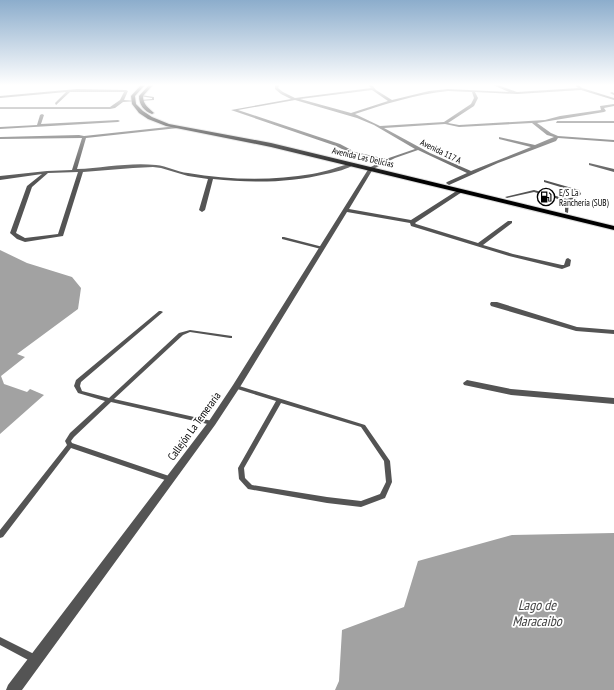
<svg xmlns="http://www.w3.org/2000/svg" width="614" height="690" viewBox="0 0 614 690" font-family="'PT Sans Narrow',sans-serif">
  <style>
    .water { fill: #a2a2a2 }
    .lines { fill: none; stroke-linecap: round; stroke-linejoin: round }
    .primary-casing { stroke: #dbdbdb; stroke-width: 2 }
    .service { fill: #545454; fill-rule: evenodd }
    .minor { fill: #545454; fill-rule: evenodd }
    .primary { fill: #000; fill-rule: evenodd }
    .labels { text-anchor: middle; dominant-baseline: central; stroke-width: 3.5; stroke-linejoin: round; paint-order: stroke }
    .far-street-label { font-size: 9px; fill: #000; stroke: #fff }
    .far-poi-label { font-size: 9px; fill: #000; stroke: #fff; text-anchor: start }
    .street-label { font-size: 11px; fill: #000; stroke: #fff }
    .near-water-label { font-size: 14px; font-style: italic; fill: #434343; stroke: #fff }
  </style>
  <rect width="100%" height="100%" fill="#fff"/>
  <!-- water -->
  <path class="water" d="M0,250L27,263L72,277L81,288L78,309L17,354L25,357L1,376L4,384L27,392L30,389L44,395L0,434Z
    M614,533V690H335L339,681L342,630L404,607L418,561L512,535Z"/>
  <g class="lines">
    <defs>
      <path id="primary" d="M141,85H145L135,96L136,104L143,111L152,117L169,124L271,143L614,226V230L271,147L166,126L148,119L139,113L132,104L131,96Z
        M149,85H153L143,96C143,105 149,108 154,113L152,114C144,111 139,105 139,96Z"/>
    </defs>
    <!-- primary casing -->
    <use href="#primary" class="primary-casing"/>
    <!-- service -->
    <path class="service" d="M140,96L141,95L154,97V100L140,101L141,100L152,99V98Z
      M544,180L579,190L581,194L580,195L575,199L569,201L568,213L565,212V201L534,192L507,198L505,197L534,190L567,199L573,197L577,194V192L544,182Z
      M282,237H284L323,247L324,248L322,249H321L282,239Z
      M159,311H161L163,312L81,382L80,386L82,391L109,398L179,333L190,330L232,336V338H230L190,332L183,335L114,399L212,421L214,422L215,423L214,424L212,425L111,402L74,437L71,441L72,443L172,477L173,479L172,481L170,482L168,481L71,448L3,537L0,538V530L67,445L65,441L70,433L105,401L78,393L74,386L76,380Z
      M236,385L365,425L390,461L392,482L385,498L361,507L327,503L248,489L239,479L238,468L276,401L234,388L233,387ZM281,403L361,427L384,461L386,482L380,494L361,501L327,497L252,485L245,478L244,468Z
      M0,637L38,656L39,659L38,662L35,663L32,662L0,645Z"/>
    <!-- minor -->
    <path class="minor" d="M275,85H279L278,88L283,92L295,98L371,88L368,85H372L376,90L392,100L429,91L448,89L509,92L493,85H498L517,92L578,88L575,85H579L582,88L614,98V100L581,90L517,94L475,92L478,98L474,106L448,123L459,125L545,120L560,116L601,110L600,106L614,104V106L604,108L606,111L604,112L537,123L551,133L558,136L614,140V142L558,138L556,141L498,163L449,185L446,183L447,182L467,173L418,150L395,158L373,169L349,209L411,220L458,190H462V192L415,223L416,224L478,243L508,221H512V223L483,245L513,254L562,265H564L566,259L568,258L571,260L570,266L562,269L509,256L411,226L410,223L347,212L240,387L215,425L22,690H6L8,685L209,421L233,385L369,168L382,161L352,154L336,146L231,110L291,99L281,94L275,89ZM372,90L388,101L351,113L300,99ZM448,91L472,92L474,98L471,104L444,122L380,126L355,114C386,104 416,94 448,91ZM295,100L357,118L374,125L415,149L386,159L355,152L340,144L238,110ZM532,123L547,135L554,137L535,145L499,137V139L531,147L471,171L430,153L384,128L445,124L459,127Z
      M77,89L126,90L128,91L124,100L136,101L123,102L115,108L110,109H0V107H110L120,100L124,92H70L56,105L55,103L66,92L0,98V96Z
      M612,92L614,93V95L610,93Z
      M42,114L44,115L41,124L118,120L120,121L118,122L0,129V127L37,125L40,115Z
      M557,121H614V123H556Z
      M177,126L178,128L86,138L77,169C103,168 130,162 156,165C167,166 177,172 188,173C228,180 272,181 312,174C326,172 339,166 353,163L355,164C348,169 336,172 326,174C289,183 251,183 213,179L205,210L202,212L199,210L208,179L188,176L161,168L153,167L133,168L83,172L63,236L25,242L17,239L10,233L27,186L42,174L0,180V176L47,171L72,170L82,138L0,139V137L79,135L84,136ZM78,172L58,234L25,238L16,233L32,187L48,173Z
      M589,163L614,169V172L589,165Z
      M491,302H497L577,327L614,330V334L576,331L491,306L490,304Z
      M467,380L511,389L614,398V404L511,395L464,385L463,383Z"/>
    <!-- primary -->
    <use href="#primary" class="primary"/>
  </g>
  <!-- sky -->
  <linearGradient id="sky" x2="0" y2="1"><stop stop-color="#8cadcc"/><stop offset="0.47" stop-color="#fff"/><stop offset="1" stop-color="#fff" stop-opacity="0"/></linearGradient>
  <rect width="614" height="181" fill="url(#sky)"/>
  <!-- icons -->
  <defs>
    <symbol id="fuel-ring" viewBox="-11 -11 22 22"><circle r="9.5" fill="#fff" stroke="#000" stroke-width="1.5"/><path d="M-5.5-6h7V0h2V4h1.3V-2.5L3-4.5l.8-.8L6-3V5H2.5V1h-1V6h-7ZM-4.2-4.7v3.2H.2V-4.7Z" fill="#000"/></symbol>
  </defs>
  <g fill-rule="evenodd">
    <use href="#fuel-ring" x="536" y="187" width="20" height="20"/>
  </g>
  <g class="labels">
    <!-- far-street labels -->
    <g class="far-street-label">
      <text transform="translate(441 151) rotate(26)">Avenida 117 A</text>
      <text transform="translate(363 157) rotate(13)">Avenida Las Delicias</text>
    </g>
    <!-- far-poi labels -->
    <g class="far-poi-label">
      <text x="559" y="192">E/S La<tspan x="559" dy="10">Ranchería (SUB)</tspan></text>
    </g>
    <!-- street labels -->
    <g class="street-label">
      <text transform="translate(194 426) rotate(-54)">Callejón La Temeraria</text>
    </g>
    <!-- near-water labels -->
    <g class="near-water-label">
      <text x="537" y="605">Lago de<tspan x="537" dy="16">Maracaibo</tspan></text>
    </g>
  </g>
</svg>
